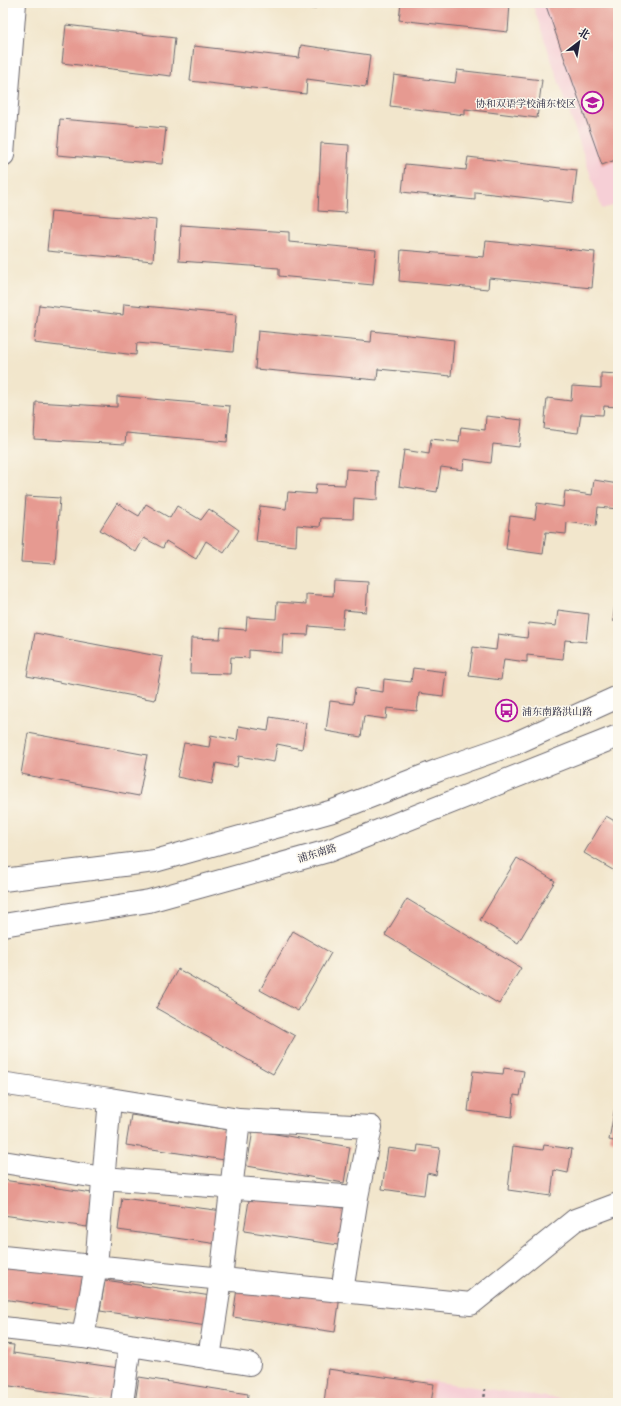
<svg xmlns="http://www.w3.org/2000/svg" width="621" height="1406" viewBox="0 0 621 1406" font-family="'Libre Caslon Text','Noto Serif SC',serif">
  <style>
    .built { fill: #f6cfd6 }
    .building { fill: #e69a91 }
    .lines { fill: none; stroke-linecap: round; stroke-linejoin: round }
    .minor-casing { stroke: #6b676e; stroke-width: 24 }
    .major-casing { stroke: #6b676e; stroke-width: 24 }
    .path { stroke: #6b676e; stroke-width: 2.5; stroke-dasharray: 3 3; stroke-linecap: butt }
    .minor { stroke: #fff; stroke-width: 22 }
    .major { stroke: #fff; stroke-width: 22 }
    .labels { text-anchor: middle; dominant-baseline: central; stroke-width: 3; stroke-linejoin: round; paint-order: stroke }
    .poi-label { font-size: 10px; fill: #22223b; stroke: #fbf7ec; text-anchor: end }
    .street-label { font-size: 10px; fill: #22223b; stroke: #fbf7ec }
  </style>
  <rect width="100%" height="100%" fill="#fbf7ec"/>
  <filter id="ink" filterUnits="userSpaceOnUse"><feTurbulence type="fractalNoise" baseFrequency=".025" numOctaves="2"/><feDisplacementMap in="SourceGraphic" scale="8" xChannelSelector="R" yChannelSelector="G"/><feConvolveMatrix kernelMatrix="1 2 1 2 8 2 1 2 1" color-interpolation-filters="sRGB"/></filter>
  <filter id="wash" filterUnits="userSpaceOnUse"><feTurbulence type="fractalNoise" baseFrequency=".012" numOctaves="4" result="noise"/><feDisplacementMap in="SourceGraphic" scale="16" xChannelSelector="R" yChannelSelector="G"/><feGaussianBlur stdDeviation="0.9" result="paint"/><feColorMatrix in="noise" values="0 0 0 0 0 0 0 0 0 0 0 0 0 0 0 0 0 1.4 0 .05"/><feComposite in="paint" operator="in"/></filter>
  <g filter="url(#wash)">
    <rect width="100%" height="100%" fill="#f2e6cc"/>
    <!-- built -->
    <path class="built" d="M532,3H618V204L602,209Z
      M424,1380L590,1403H420Z"/>
    <g id="blocks">
      <!-- building -->
      <path class="building" d="M251,3H315V9Z
        M401,3H510L508,32L399,20Z
        M545,3H618V159L602,165Z
        M66,25L175,38L171,76L62,63Z
        M301,45L370,55L366,87L307,79L306,94L190,81L194,46L299,58Z
        M457,70L542,80L537,118L465,109V115L390,106L394,75L455,83Z
        M60,119L166,128L162,164L57,155Z
        M321,143L349,145L346,213L318,211Z
        M468,157L577,170L573,203L475,192V200L402,192L405,164L466,170Z
        M51,211L156,220L153,261L47,251Z
        M181,225L289,232V242L376,250L373,285L279,276V268L179,261Z
        M486,241L595,252L592,288L489,278L488,289L399,281L401,250L484,257Z
        M124,304L236,315L233,352L137,343L136,355L34,343L39,305L123,315Z
        M258,331L371,342L372,331L454,340L451,376L378,369L377,380L255,369Z
        M601,373L618,374V407L604,406L603,415L581,414L578,433L544,429L547,398L571,401L572,386L601,388Z
        M117,396L230,406L227,442L126,433L125,444L34,439L36,402L117,407Z
        M486,416L522,420L519,447L493,444L491,463L464,459L463,470L441,467L437,492L399,486L404,450L429,454L431,439L459,442L461,427L485,430Z
        M346,469L378,471L377,500L354,498L353,519L321,518L320,527L297,525L296,546L256,542L260,506L286,509L288,492L315,494L316,484L345,485Z
        M594,480L618,484V509L598,507L596,526L567,522L566,534L546,532L543,554L506,549L510,516L535,519L537,503L563,507L565,491L592,495Z
        M26,496L60,498L55,564L21,562Z
        M117,503L139,516L146,504L170,518L177,506L201,520L209,509L239,530L224,553L206,541L196,559L166,541L163,548L144,538L136,552L100,530Z
        M334,580L368,582L366,612L344,610L342,629L309,626L308,635L283,634L282,653L249,650V658L231,657L230,674L190,673L191,638L220,639L221,628L246,630L247,617L276,619L277,602L306,604V594L333,596Z
        M616,593H618V622L613,621Z
        M558,610L589,614L586,642L565,640L563,659L527,655V662L504,659L501,680L469,676L473,647L496,650L498,634L527,638L529,623L556,626Z
        M35,633L163,657L155,700L27,676Z
        M413,668L446,672L443,696L419,693L417,711L387,708L386,719L364,716L361,737L326,731L330,701L353,704L355,688L383,692L384,679L411,682Z
        M270,717L306,723L302,749L277,744L274,762L239,756L237,767L216,763L212,784L177,777L184,743L209,747L211,735L237,740L239,726L268,731Z
        M28,733L147,755L139,796L21,774Z
        M606,816L618,823V873L584,853Z
        M517,858L555,881L518,943L480,920Z
        M407,899L521,968L499,1004L385,935Z
        M293,931L331,953L298,1011L260,990Z
        M178,969L295,1036L273,1074L156,1008Z
        M504,1068L524,1071L520,1096L514,1095L512,1117L468,1111L473,1071L503,1074Z
        M616,1101H618V1142L609,1140Z
        M131,1115L236,1131L231,1161L126,1145Z
        M253,1130L350,1147L344,1183L247,1166Z
        M418,1145L440,1148L436,1175L427,1173L424,1195L382,1189L388,1148L417,1152Z
        M544,1145L572,1149L568,1173L554,1170L551,1196L508,1190L513,1146L543,1150Z
        M3,1180L92,1193L87,1227L3,1215Z
        M250,1194L350,1209L345,1246L244,1231Z
        M122,1198L223,1211L218,1244L118,1230Z
        M3,1264L87,1277L82,1311L3,1299Z
        M105,1280L211,1296L207,1326L100,1311Z
        M238,1281L340,1296L335,1332L233,1317Z
        M3,1344L14,1345L13,1353L119,1368L114,1401L3,1385Z
        M328,1369L434,1384L431,1403H324Z
        M139,1377L248,1394L247,1403H135Z"/>
    </g>
  </g>
  <g filter="url(#ink)">
    <use href="#blocks" fill-opacity="0" stroke="#6b676e" stroke-width="1"/>
    <g class="lines">
      <defs>
        <path id="minor" d="M3,155L15,3
          M7,1084L110,1099L96,1266L83,1337L130,1345L122,1403
          M110,1099L239,1120L221,1279L209,1358
          M239,1120L371,1127L357,1197
          M3,1162L103,1178L357,1197L342,1291
          M3,1257L471,1304L575,1220L618,1204
          M3,1328L83,1337
          M130,1345L249,1364"/>
        <path id="major" d="M3,880L155,861L333,811L439,770L514,744L618,697
          M3,925L149,901L328,851L618,736"/>
      </defs>
      <!-- minor casing -->
      <use href="#minor" class="minor-casing"/>
      <!-- major casing -->
      <use href="#major" class="major-casing"/>
      <!-- path -->
      <path class="path" d="M484,1403L485,1389"/>
      <!-- minor -->
      <use href="#minor" class="minor"/>
      <!-- major -->
      <use href="#major" class="major"/>
    </g>
  </g>
  <!-- icons -->
  <defs>
    <symbol id="school-ring" viewBox="-11 -11 22 22"><circle r="9.5" fill="#fbf7ec" stroke="#b5179e" stroke-width="1.5"/><path d="M0-5L7-2L0 1L-7-2ZM-4 1L0 2.5L4 1V4Q0 6-4 4Z" fill="#b5179e"/></symbol>
    <symbol id="bus-ring" viewBox="-11 -11 22 22"><circle r="9.5" fill="#fbf7ec" stroke="#b5179e" stroke-width="1.5"/><path d="M-5-6H5V4H4V6H2V4H-2V6H-4V4H-5ZM-3.5-4V0h7V-4ZM-3.5 1.2v1.5H-2V1.2ZM2 1.2v1.5H3.5V1.2Z" fill="#b5179e"/></symbol>
  </defs>
  <g fill-rule="evenodd">
    <use href="#school-ring" x="580" y="90" width="25" height="25"/>
    <use href="#bus-ring" x="494" y="698" width="25" height="25"/>
  </g>
  <g class="labels">
    <!-- poi labels -->
    <g class="poi-label">
      <text x="576" y="103">协和双语学校浦东校区</text>
      <text x="522" y="711" text-anchor="start">浦东南路洪山路</text>
    </g>
    <!-- street labels -->
    <g class="street-label">
      <text transform="translate(317 853) rotate(-17)">浦东南路</text>
    </g>
  </g>
  <!-- margin -->
  <rect width="621" height="1406" fill="none" stroke="#fbf7ec" stroke-width="16"/>
  <!-- north arrow -->
  <g transform="translate(579 42) rotate(31)" stroke="#fbf7ec" stroke-width="3" paint-order="stroke">
  <path d="M0-3L7 15L0 10L-7 15Z" fill="#22223b"/>
  <text y="-6" font-size="11" font-weight="bold" text-anchor="middle" fill="#22223b">北</text>
  </g>
</svg>
